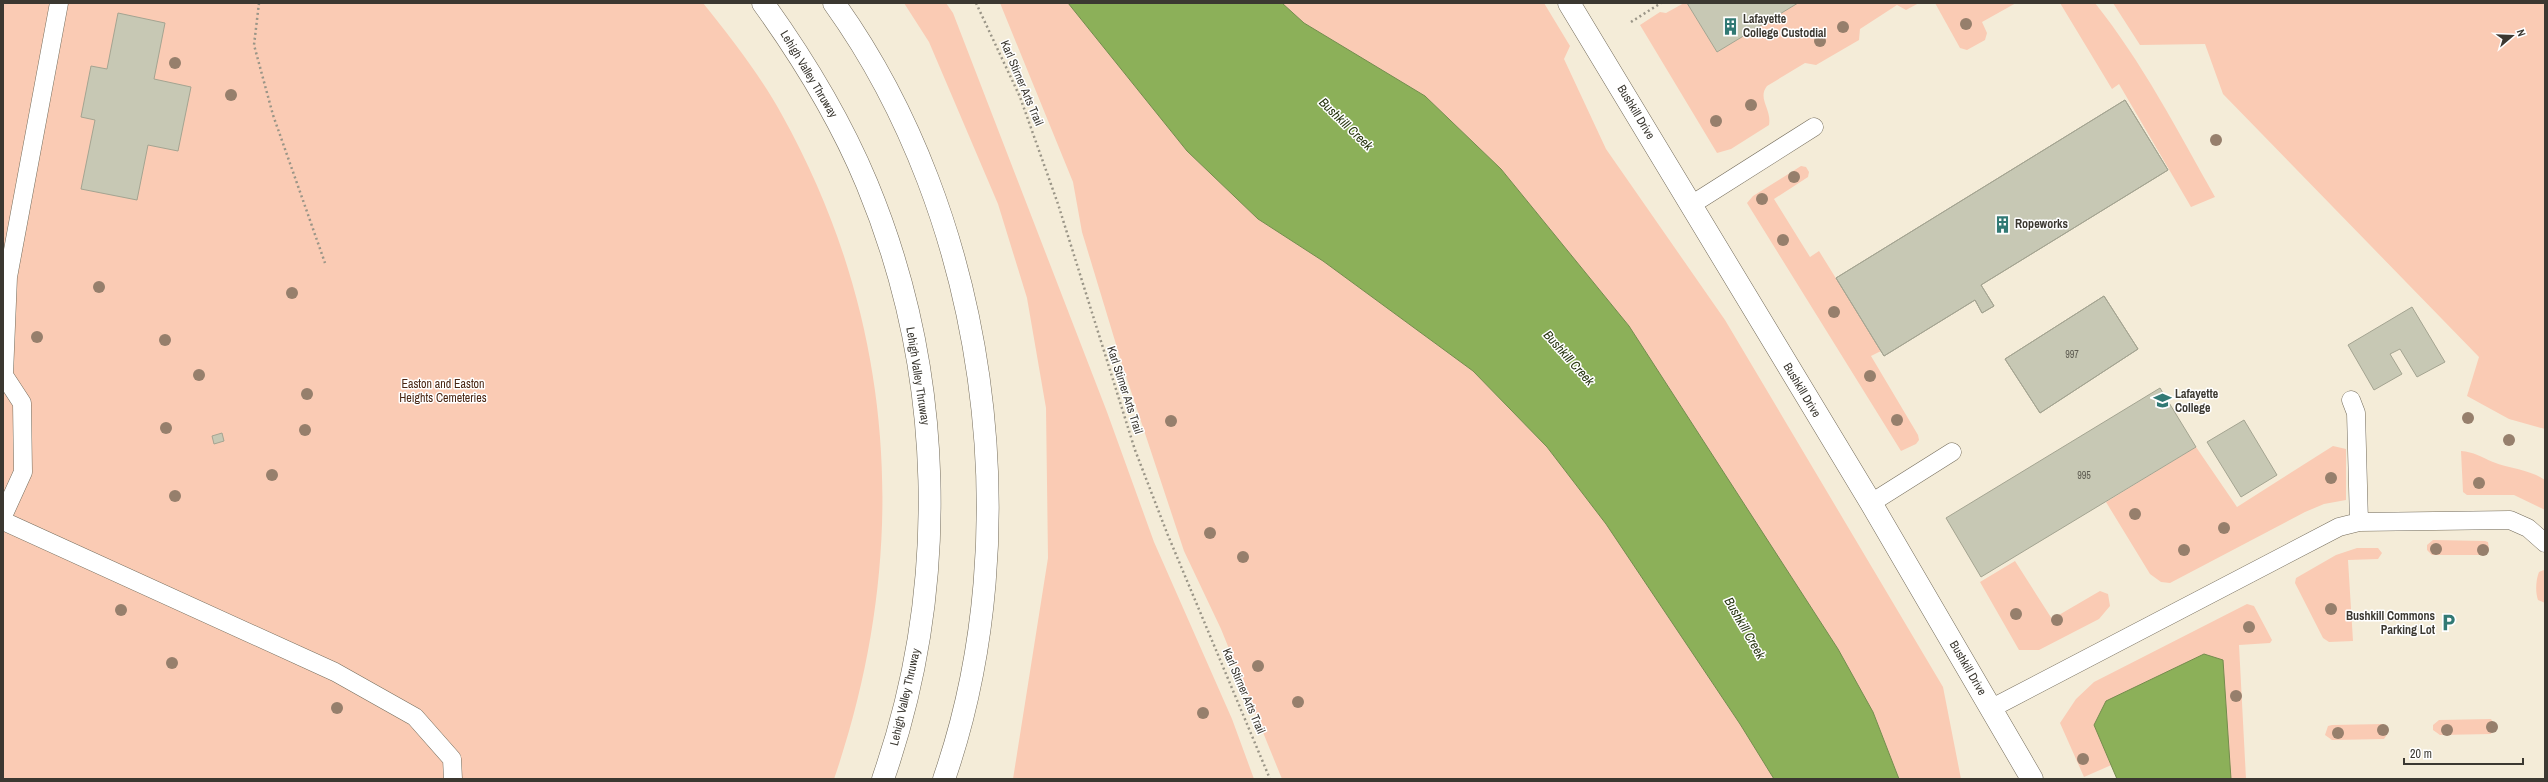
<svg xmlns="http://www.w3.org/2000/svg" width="2548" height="782" viewBox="0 0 2548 782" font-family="'Archivo Narrow',sans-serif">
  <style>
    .green { fill: #facbb4 }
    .water { fill: #8cb059; stroke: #748c4d }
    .building { fill: #c7c8b4; stroke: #a4a491 }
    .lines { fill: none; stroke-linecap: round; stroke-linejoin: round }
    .service-casing { stroke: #736b5a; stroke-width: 19 }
    .tertiary-casing { stroke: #736b5a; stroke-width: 23 }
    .motorway-casing { stroke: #736b5a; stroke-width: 23 }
    .path { stroke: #9a9587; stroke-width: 2.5; stroke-dasharray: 2 3; stroke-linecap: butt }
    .service { stroke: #fff; stroke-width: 18 }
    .tertiary { stroke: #fff; stroke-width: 22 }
    .motorway { stroke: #fff; stroke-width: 22 }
    .tree { fill: #967f6c }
    .labels { text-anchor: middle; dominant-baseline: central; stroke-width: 3; stroke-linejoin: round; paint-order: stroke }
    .number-label { font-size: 10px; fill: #5e5c52 }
    .poi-label { font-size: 12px; font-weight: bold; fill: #3b3831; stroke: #fff; text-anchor: start }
    .street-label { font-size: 12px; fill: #3b3831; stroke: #fff }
    .park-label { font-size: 12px; fill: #492613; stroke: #fff }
    .water-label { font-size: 13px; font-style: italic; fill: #263410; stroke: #fff }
  </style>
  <rect width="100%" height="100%" fill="#f4ecd8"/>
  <!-- green -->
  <path class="green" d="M3,3H703C731,38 760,75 782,115C898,323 911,555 834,779H3Z
    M904,3H946L953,13L1107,412L1154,542L1232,719L1254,779H1013L1048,558L1046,408L1027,298L998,204L929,42Z
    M1000,3H1068L1187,151L1258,219L1323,261L1473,371L1547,447L1606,524L1740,724L1774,779H1282L1221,629L1184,551L1122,364L1082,232L1073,182Z
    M1282,3H1544L1570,46L1564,59L1606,149L1725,320L1943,687L1961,779H1899L1873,712L1838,649L1629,326L1501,169L1425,96L1304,23Z
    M1684,3H1687L1717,52L1798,3H1919L1906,10L1897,5L1860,29L1859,40L1816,65L1805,63L1767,86C1757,99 1772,109 1769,125L1731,149L1717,153L1640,25L1660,12L1666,13Z
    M1935,3H2016L1982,22L1987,33L1985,40L1967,50L1960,48Z
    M2060,3H2095C2142,62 2178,131 2215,197L2191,207L2119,84L2112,89Z
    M2113,3H2545V429L2509,419L2467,396L2479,357L2223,94L2205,44L2140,45Z
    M1801,166L1806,167L1809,172L1808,177L1774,199L1810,257L1819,251L1881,351L1871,356L1918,435L1919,440L1916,444L1901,451L1747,203L1753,196Z
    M2333,446L2346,449V500L2324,504L2305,512L2170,583L2161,582L2150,574L2106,502L2196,447L2237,507Z
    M2461,451C2474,452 2481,457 2493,462C2510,469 2529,469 2545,480V510L2514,495H2467L2463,492Z
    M2433,540L2485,541L2488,542L2489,549L2485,555H2432L2427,550V545Z
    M2357,548H2378L2382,553L2378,559L2348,560L2353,641L2329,642L2323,638L2295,583L2296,578L2336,555Z
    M2015,561L2052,619L2100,591L2108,594L2110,606L2099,619L2039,650H2019L1980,582Z
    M2544,570H2545V603L2538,600C2535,592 2536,579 2539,572Z
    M2247,604L2254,606L2272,640L2270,643L2239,645L2246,779H2122L2116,763L2084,777L2060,723L2076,699L2094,682Z
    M2491,719L2495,725L2491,734L2440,735L2433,730V725L2439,720Z
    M2384,724L2388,733L2384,739L2332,740L2325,735L2328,726L2332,725Z"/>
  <!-- water -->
  <path class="water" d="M1068,3H1282L1304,23L1425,96L1501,169L1629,326L1838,649L1873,712L1899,779H1774L1740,724L1606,524L1547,447L1473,371L1323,261L1258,219L1187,151Z
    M2204,654L2223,660L2231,779H2117L2094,725L2106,701Z"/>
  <!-- building -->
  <path class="building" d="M1687,3H1798L1717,52Z
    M118,13L165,23L154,79L191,87L178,151L148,145L137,200L81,189L95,120L81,117L91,66L107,69Z
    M2125,100L2168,170L1981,285L1994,306L1982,313L1975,300L1884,356L1836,278Z
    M2125,100L2168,170L1981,285L1994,306L1982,313L1975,300L1884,356L1836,278Z
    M2104,296L2138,349L2040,413L2005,359Z
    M2104,296L2138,349L2040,413L2005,359Z
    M2412,307L2445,362L2417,377L2400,349L2390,354L2402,374L2374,390L2348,345Z
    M2160,388L2196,447L1981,577L1946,518Z
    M2244,420L2277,475L2241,497L2207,442Z
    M222,433L224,441L214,444L212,436Z"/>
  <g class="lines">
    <defs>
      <path id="service" d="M1691,205L1814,127
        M3,374L22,403L23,472L3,516
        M4,374L8,277L59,3
        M2351,400L2356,413L2359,522
        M1871,503L1952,452
        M3,521L335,672L415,717L452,759L453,779
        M1992,708L2339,527L2359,522L2510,520L2528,528L2545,543"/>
      <path id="tertiary" d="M1569,3L1871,503L2032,779"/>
      <path id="motorway" d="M763,3C804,60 840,119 867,184C945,372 950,587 883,779
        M834,3C987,216 1030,531 944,779"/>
    </defs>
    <!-- service casing -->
    <use href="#service" class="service-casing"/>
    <!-- tertiary casing -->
    <use href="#tertiary" class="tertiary-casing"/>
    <!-- motorway casing -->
    <use href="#motorway" class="motorway-casing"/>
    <!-- path -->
    <path class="path" d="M259,3L254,45L273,115L325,263
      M976,3L1020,97L1058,204L1135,450L1167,533L1270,779
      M1631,22L1661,3"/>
    <!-- service -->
    <use href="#service" class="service"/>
    <!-- tertiary -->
    <use href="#tertiary" class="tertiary"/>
    <!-- motorway -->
    <use href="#motorway" class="motorway"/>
  </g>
  <!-- trees -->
  <g class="tree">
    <circle cx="1966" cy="24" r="6"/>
    <circle cx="1843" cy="27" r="6"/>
    <circle cx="1820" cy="41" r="6"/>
    <circle cx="175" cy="63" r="6"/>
    <circle cx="231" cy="95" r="6"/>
    <circle cx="1751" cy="105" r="6"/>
    <circle cx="1716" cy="121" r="6"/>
    <circle cx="2216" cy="140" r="6"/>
    <circle cx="1794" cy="177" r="6"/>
    <circle cx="1762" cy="199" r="6"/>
    <circle cx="1783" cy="240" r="6"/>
    <circle cx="99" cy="287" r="6"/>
    <circle cx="292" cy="293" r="6"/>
    <circle cx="1834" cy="312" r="6"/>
    <circle cx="37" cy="337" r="6"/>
    <circle cx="165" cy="340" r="6"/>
    <circle cx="199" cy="375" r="6"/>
    <circle cx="1870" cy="376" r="6"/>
    <circle cx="307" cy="394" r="6"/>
    <circle cx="2468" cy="418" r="6"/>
    <circle cx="1897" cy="420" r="6"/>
    <circle cx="1171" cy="421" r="6"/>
    <circle cx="166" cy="428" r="6"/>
    <circle cx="305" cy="430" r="6"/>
    <circle cx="2509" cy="440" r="6"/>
    <circle cx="272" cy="475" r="6"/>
    <circle cx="2331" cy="478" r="6"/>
    <circle cx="2479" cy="483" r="6"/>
    <circle cx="175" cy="496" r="6"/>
    <circle cx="2135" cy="514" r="6"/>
    <circle cx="2224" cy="528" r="6"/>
    <circle cx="1210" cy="533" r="6"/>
    <circle cx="2436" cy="549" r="6"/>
    <circle cx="2184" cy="550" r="6"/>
    <circle cx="2483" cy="550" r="6"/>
    <circle cx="1243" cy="557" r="6"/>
    <circle cx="2331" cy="609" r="6"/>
    <circle cx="121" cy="610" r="6"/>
    <circle cx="2016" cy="614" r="6"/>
    <circle cx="2057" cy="620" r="6"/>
    <circle cx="2249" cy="627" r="6"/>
    <circle cx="172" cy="663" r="6"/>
    <circle cx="1258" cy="666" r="6"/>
    <circle cx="2236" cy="696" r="6"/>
    <circle cx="1298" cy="702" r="6"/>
    <circle cx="337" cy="708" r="6"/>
    <circle cx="1203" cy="713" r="6"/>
    <circle cx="2492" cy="727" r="6"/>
    <circle cx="2383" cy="730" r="6"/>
    <circle cx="2447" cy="730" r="6"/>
    <circle cx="2338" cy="733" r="6"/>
    <circle cx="2083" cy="759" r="6"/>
  </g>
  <!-- icons -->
  <defs>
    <symbol id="building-bare" viewBox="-9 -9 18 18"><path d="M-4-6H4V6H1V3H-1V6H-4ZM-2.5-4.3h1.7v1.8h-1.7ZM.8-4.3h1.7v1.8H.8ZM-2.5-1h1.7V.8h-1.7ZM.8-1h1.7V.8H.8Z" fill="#317974" stroke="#fff" stroke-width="2.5" paint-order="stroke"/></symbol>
    <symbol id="university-bare" viewBox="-9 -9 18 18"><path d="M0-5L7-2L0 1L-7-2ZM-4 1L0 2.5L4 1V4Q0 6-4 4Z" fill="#317974" stroke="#fff" stroke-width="2.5" paint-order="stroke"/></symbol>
    <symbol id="parking-bare" viewBox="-9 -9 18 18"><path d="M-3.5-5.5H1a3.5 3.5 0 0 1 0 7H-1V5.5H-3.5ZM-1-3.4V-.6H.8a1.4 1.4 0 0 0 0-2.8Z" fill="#317974" stroke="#fff" stroke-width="2.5" paint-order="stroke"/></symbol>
  </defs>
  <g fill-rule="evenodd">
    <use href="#building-bare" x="1718" y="14" width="25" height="25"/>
    <use href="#building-bare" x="1990" y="212" width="25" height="25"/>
    <use href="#university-bare" x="2150" y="388" width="25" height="25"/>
    <use href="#parking-bare" x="2436" y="610" width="25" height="25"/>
  </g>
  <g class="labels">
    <!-- number labels -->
    <g class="number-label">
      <text x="2072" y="354">997</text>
      <text x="2084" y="475">995</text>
    </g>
    <!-- poi labels -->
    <g class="poi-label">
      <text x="1743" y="19">Lafayette<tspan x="1743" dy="14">College Custodial</tspan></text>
      <text x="2015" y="224">Ropeworks</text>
      <text x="2175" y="394">Lafayette<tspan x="2175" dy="14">College</tspan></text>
      <text x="2435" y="616" text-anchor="end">Bushkill Commons<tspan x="2435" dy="14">Parking Lot</tspan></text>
    </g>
    <!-- street labels -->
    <g class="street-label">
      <text transform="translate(809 74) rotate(59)">Lehigh Valley Thruway</text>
      <text transform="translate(1022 83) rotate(67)">Karl Stirner Arts Trail</text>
      <text transform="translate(1636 112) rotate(59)">Bushkill Drive</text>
      <text transform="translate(918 376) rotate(81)">Lehigh Valley Thruway</text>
      <text transform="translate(1125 390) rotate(72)">Karl Stirner Arts Trail</text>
      <text transform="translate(1802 390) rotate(59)">Bushkill Drive</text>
      <text transform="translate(1968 668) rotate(60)">Bushkill Drive</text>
      <text transform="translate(1244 691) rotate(67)">Karl Stirner Arts Trail</text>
      <text transform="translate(905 697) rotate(-77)">Lehigh Valley Thruway</text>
    </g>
    <!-- park labels -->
    <g class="park-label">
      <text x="443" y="384">Easton and Easton<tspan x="443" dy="14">Heights Cemeteries</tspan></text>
    </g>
    <!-- water labels -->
    <g class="water-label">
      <text transform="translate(1346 124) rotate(44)">Bushkill Creek</text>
      <text transform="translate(1569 358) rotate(48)">Bushkill Creek</text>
      <text transform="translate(1745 628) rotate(60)">Bushkill Creek</text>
    </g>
  </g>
  <!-- border -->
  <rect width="2548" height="782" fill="none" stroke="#3b3831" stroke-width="8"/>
  <!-- north arrow -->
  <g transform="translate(2512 36) rotate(71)" stroke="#ffffff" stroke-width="3" paint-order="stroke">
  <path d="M0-3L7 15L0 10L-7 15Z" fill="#3b3831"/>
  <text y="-6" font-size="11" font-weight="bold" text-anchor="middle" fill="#3b3831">N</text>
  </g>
  <!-- scale -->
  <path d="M2404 758v6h119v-6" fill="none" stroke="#3b3831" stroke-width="2"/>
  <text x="2410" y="758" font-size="12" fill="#3b3831" stroke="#ffffff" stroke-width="3" paint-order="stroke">20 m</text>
</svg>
